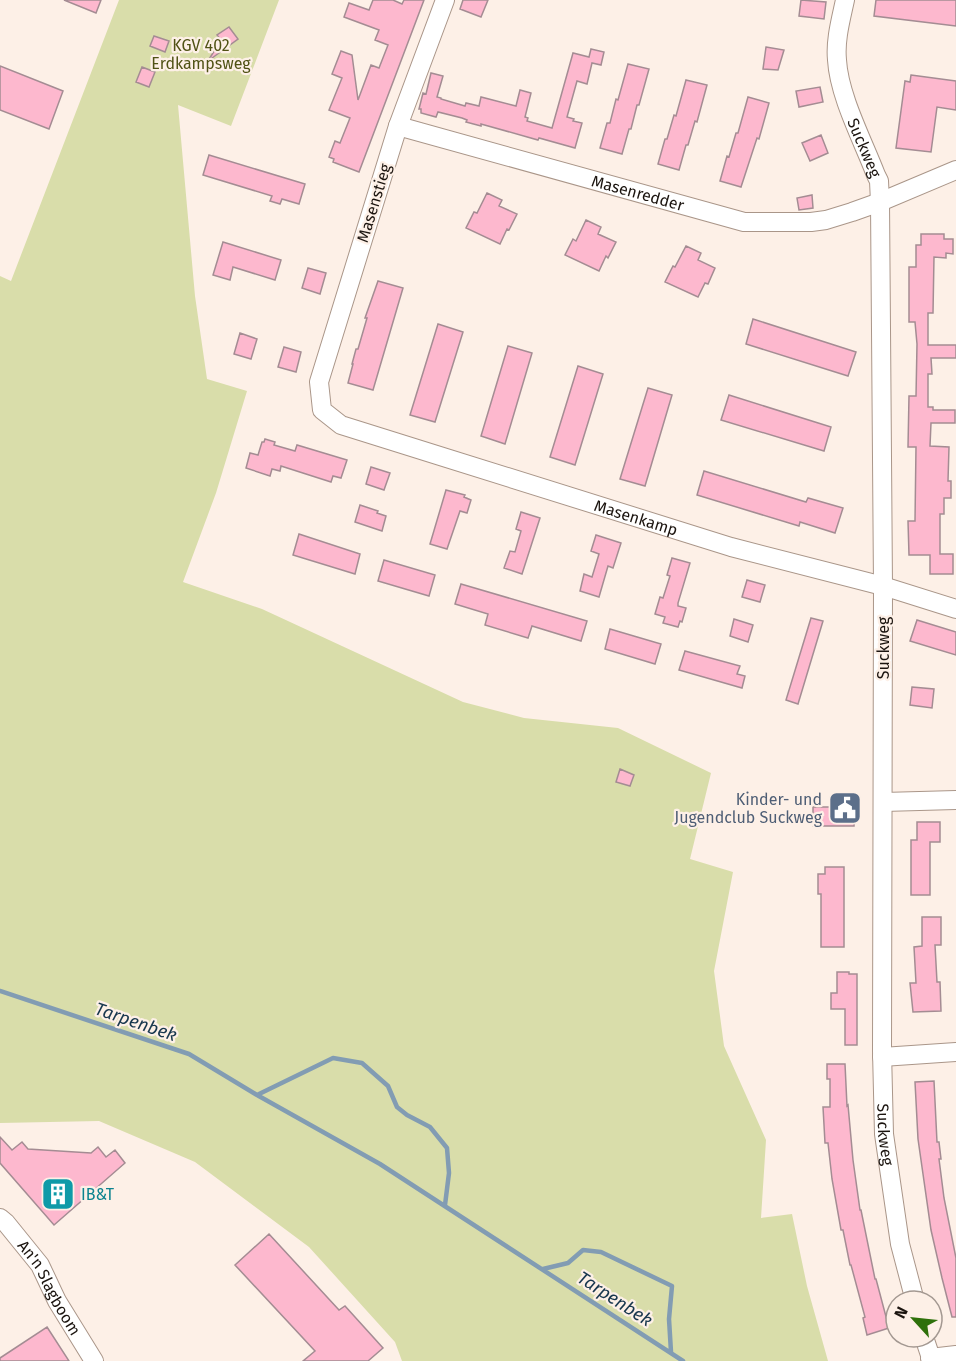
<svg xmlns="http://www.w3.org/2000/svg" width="956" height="1361" viewBox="0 0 956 1361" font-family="'Fira Sans',sans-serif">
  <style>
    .green { fill: #d9ddaa }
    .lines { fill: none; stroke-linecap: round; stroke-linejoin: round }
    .stream { stroke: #829cb3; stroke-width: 4.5 }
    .building { fill: #fdb8ce; stroke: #a48c93; stroke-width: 1.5 }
    .minor-casing { stroke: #aa9689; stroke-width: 20 }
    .minor { stroke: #fff; stroke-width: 18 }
    .labels { text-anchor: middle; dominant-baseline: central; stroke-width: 4.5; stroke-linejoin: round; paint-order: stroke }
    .park-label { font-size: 16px; fill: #505215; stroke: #fdf0e7 }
    .street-label { font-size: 16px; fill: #1b140f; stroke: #fdf0e7 }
    .service-label { font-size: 16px; fill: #4e5e75; stroke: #fdf0e7; text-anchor: end }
    .culture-label { font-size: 16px; fill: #0d838f; stroke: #fdf0e7; text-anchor: start }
    .water-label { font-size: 18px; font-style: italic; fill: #18374e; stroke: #fdf0e7 }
  </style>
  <rect width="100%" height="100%" fill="#fdf0e7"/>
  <!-- green -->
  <path class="green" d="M119,0H279L231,126L178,105L195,296L207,379L247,391L216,493L183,582L262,609L463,702L524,718L618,728L711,773L690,859L733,872L714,971L724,1046L766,1140L761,1218L792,1214L807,1286L828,1361H402L395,1342L309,1247L195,1162L99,1121L0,1123V276L11,281Z"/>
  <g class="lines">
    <!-- stream -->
    <path class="stream" d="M0,991L189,1054L257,1095L380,1164L683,1361
      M257,1095L333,1058L362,1063L388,1086L397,1107L407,1115L430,1127L447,1148L449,1173L445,1205
      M543,1269L568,1263L583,1250L601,1252L672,1286L669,1319L671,1352"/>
  </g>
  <!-- building -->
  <path class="building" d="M64,0H101L96,13Z
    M373,0H393L402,4L404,0H424L359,172L333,162L334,159L329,157L335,141L340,143L350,118L329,110L342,78L332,74L341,51L352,55L358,100L371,65L379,68L388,45L375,40L379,30L344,17L349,3L369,10Z
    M463,0H488L481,17L460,9Z
    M801,0L826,2L824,19L799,16Z
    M876,0H956V26L874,16Z
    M229,27L238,39L208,61L221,40L217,35Z
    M154,36L169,41L165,52L150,46Z
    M766,47L784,50L778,70L763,69Z
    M591,49L604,52L601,65L592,63L587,84L577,81L567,117L574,119L573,121L582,123L575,148L539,138L538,140L481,124V126L466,122L467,120L462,118L438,112L436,117L421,113V109H419L423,93L426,94L431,73L443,76L437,97L441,98V99L465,106L466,103L479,106L481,97L516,106L520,90L531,93L525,117L528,118L527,121L552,128L573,53L589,57Z
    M628,64L649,69L639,105H637L631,129H629L622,154L600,148L607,123H610L616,99L618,100Z
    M0,66L63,91L49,129L0,110Z
    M142,67L155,72L149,87L136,82Z
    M911,75L956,81V110L937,107L931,152L896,148L905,81L910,82Z
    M686,80L707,85L697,122L695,121L688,145H686L679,170L658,164L665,139H667L674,115L676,116Z
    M820,87L823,102L799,107L796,91Z
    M748,97L769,103L759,139L757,138L741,187L720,181L727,156L729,157L736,133H738Z
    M821,135L828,153L810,161L802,143Z
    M209,155L305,184L299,204L282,199L280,204L270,201L272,196L203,175Z
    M487,193L502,200L499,206L517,214L509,230L507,229L500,244L466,228L474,212L477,213Z
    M812,195L813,208L799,210L797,198Z
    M586,220L601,227L598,234L616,242L608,258L606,256L599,271L565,255L573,239L576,241Z
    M921,234H944V239H953V254L946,253V258L934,257L933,313H928V345H956V358H931L932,374H928V407H933V410H955V423H931L930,446L949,447L948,481H951V498H944V514H940V554H953V574H930V555H909L908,521H915L916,447H908L909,396H916L917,344L915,322H909V267H916V245H921Z
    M223,242L281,260L275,280L233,267L230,280L213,275Z
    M686,246L701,253L698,260L715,268L708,284L705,283L698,297L665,282L673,266L675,267Z
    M308,268L326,273L320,294L302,288Z
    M378,281L403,288L373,390L348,383L353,364H352L356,349H358L367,318H365Z
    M753,319L856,352L848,376L746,344Z
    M438,324L463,332L435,422L410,415Z
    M240,333L257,339L251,359L234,354Z
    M508,346L532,353L505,444L481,436Z
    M284,347L301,352L296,372L278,367Z
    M578,366L603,374L575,465L550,457Z
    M648,388L672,395L645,486L620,479Z
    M729,395L831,427L824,451L721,420Z
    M265,439L275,442L274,445L295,451L297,445L347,460L341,478L333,476L331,482L281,466L280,471L272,469L270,476L246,468L250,453L258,455L262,442H264Z
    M371,467L390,473L384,490L366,484Z
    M704,471L806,502L808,498L843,508L835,533L800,522L799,526L697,495Z
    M446,490L465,495L464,497L471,500L467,513L460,511L447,549L430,544Z
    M360,505L378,511L377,513L386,516L382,531L355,522Z
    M521,512L540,518L522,574L504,568L510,551L515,552L521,531L516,529Z
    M299,534L360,554L355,574L293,555Z
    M596,535L621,543L613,568L608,566L599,597L580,591L584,574L592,577L599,554L591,551Z
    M672,558L690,563L678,603V606L686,608L682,622L680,621L678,627L663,623L665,617L655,614L660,597L663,598L670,576L667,575Z
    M384,560L435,575L429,596L378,581Z
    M747,580L765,585L760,602L742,597Z
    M461,584L587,621L581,641L532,626L528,638L485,625L488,614L455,604Z
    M811,618L823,621L798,704L786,700Z
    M734,619L753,625L748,642L730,636Z
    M917,620L956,632V655L910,641Z
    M610,629L661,644L655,664L605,649Z
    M685,651L740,666L737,674L745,676L742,688L679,670Z
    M912,687L934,689L932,708L910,705Z
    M620,769L634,775L630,786L616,782Z
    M834,794H855L854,826H813V807H834Z
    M917,822H940V842H930V895H911V840H917Z
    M825,867H844V947H821V894H818V874H825Z
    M922,917H941V945H935L937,982H940L941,1011L913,1012L910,983H916L914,947L922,946Z
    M837,972H849V974H857V1045H845V1009H831V993H837Z
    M827,1064H845L847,1106L848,1105L853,1160L860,1210H861L875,1279H876L889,1328L867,1335L863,1318L865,1317L851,1265H850L843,1230H841L832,1179L828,1143H825L823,1107H830V1079H827Z
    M934,1081L937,1142H939L941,1159H939L944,1198L956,1258V1317H952L942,1278L931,1230L918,1139L915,1082Z
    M0,1137L12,1150L22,1142L28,1149L91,1153L98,1147L106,1157L115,1150L125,1163L54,1225L0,1163Z
    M269,1234L339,1310L345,1306L383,1348L368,1361H303L315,1351L235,1265Z
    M47,1327L69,1361H0V1358Z"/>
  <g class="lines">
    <defs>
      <g id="minor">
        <path id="s1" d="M445,0L398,126L319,382L322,410L341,425L440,456L731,547L883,586L956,609"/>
        <path id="s2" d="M845,0C841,19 835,40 837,60C839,96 863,141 876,175L879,181L880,202L883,586L882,1051L884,1134L900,1244L915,1301"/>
        <path id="s3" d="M398,126L744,222H811L826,220L852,212L880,202L956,170"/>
        <path d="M883,802L956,800"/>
        <path d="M882,1057L956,1052"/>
        <path id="s4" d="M0,1218L6,1223L40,1265L57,1301L94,1361"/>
        <path d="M924,1337L932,1361"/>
        <path d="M930,1358L956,1355"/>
      </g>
    </defs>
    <!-- minor casing -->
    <use href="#minor" class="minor-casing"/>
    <!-- minor -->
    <use href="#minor" class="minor"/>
  </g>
  <!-- icons -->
  <defs>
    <symbol id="civic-square" viewBox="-11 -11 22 22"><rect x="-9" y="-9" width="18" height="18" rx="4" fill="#5c6f8a" stroke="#fdf0e7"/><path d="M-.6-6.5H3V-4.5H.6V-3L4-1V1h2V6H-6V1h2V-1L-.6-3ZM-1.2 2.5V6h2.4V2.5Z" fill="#fff"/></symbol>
    <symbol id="building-square" viewBox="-11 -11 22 22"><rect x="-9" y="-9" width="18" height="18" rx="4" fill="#0f9aa8" stroke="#fdf0e7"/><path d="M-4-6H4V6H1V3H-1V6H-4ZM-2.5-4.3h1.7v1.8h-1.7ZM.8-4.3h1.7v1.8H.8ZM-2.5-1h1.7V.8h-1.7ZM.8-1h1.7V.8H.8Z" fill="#fff"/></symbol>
  </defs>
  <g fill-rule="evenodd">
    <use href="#civic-square" x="826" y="789" width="38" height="38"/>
    <use href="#building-square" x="39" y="1175" width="38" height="38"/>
  </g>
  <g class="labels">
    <!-- park labels -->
    <g class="park-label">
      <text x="201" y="45">KGV 402<tspan x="201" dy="18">Erdkampsweg</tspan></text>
    </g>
    <!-- street labels -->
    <g class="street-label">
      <text stroke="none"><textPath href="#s2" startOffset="153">Suckweg</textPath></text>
      <text stroke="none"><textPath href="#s3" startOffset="249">Masenredder</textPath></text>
      <text transform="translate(374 203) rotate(-73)">Masenstieg</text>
      <text stroke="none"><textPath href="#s1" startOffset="764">Masenkamp</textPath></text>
      <text transform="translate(883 648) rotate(-90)">Suckweg</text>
      <text stroke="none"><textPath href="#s2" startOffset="1143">Suckweg</textPath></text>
      <text stroke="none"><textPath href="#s4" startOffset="86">An'n Slagboom</textPath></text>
    </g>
    <!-- service labels -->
    <g class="service-label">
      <text x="822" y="799">Kinder- und<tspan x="822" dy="18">Jugendclub Suckweg</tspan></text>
    </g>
    <!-- culture labels -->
    <g class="culture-label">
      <text x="81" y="1194">IB&amp;T</text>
    </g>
    <!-- water labels -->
    <g class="water-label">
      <text transform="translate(136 1022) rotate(19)">Tarpenbek</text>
      <text transform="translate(615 1299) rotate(33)">Tarpenbek</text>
    </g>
  </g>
  <!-- north arrow -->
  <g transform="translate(914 1319) rotate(297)"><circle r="28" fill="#fdf0e7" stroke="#a39891" stroke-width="1.5"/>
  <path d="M0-4.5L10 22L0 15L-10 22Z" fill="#2e700a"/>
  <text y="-9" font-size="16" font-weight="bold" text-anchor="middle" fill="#1b140f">N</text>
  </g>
</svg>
